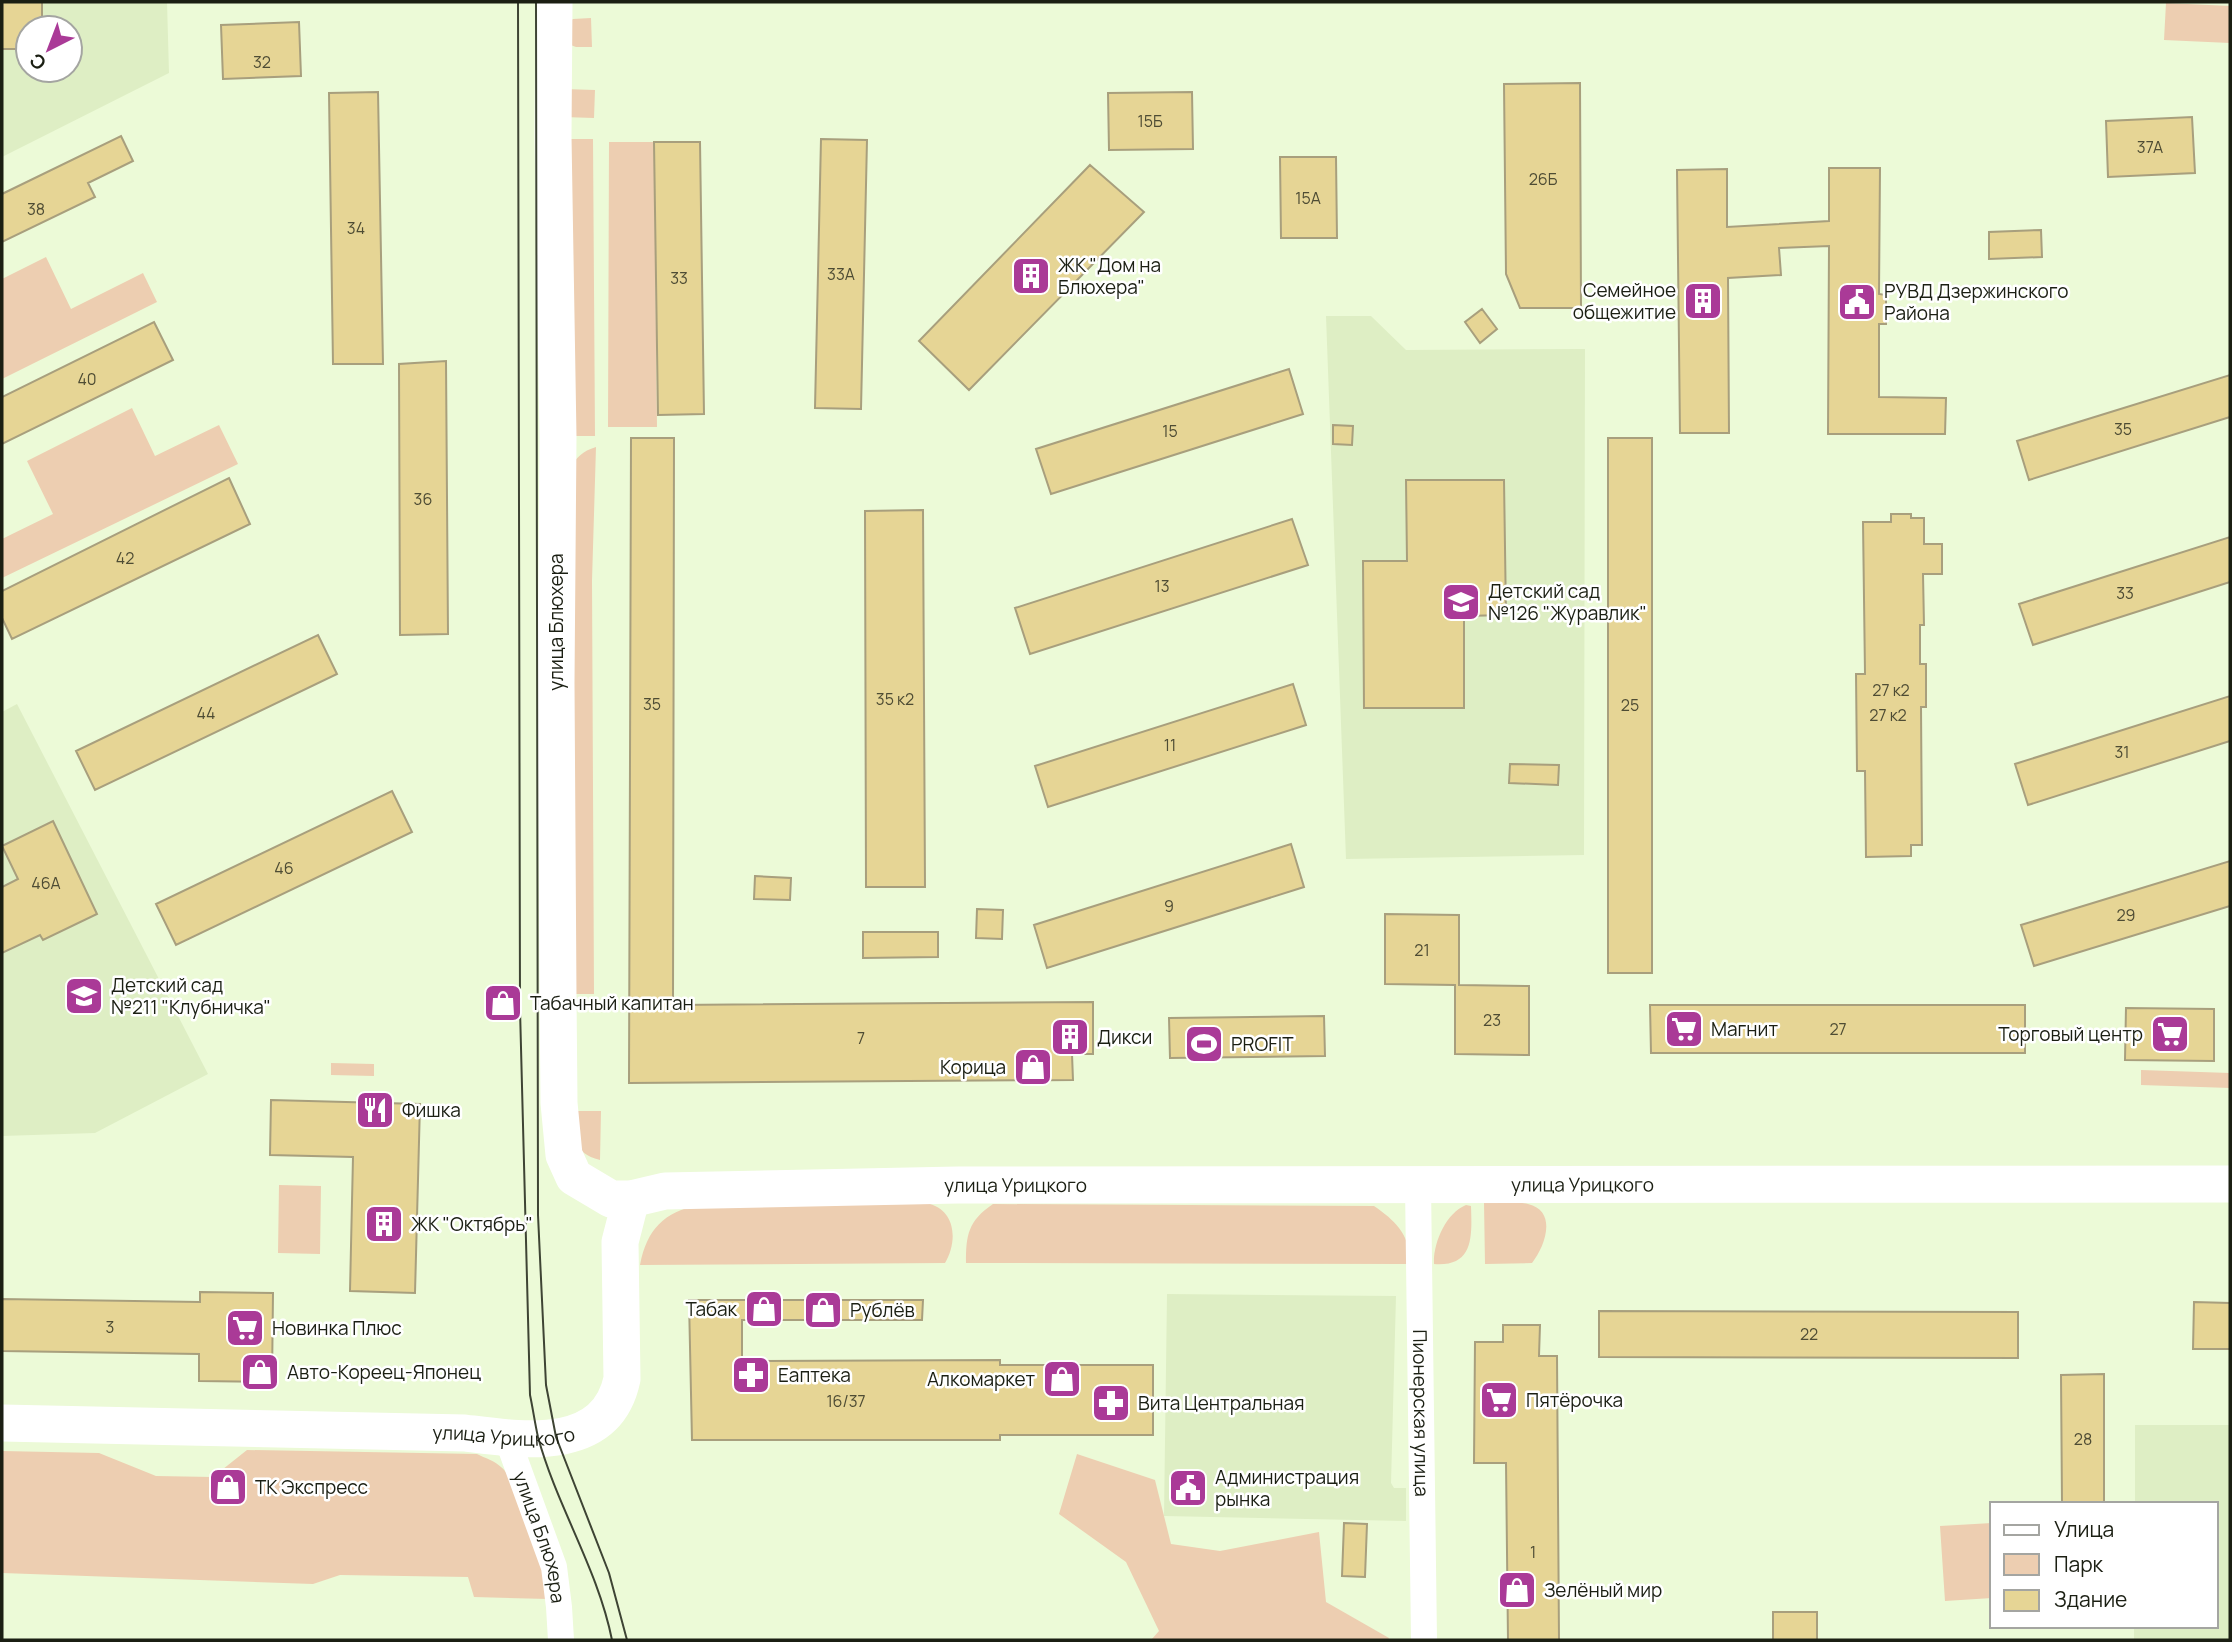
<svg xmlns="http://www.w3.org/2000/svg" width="2232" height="1642" viewBox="0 0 2232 1642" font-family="Manrope,sans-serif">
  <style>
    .built { fill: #deeec4; fill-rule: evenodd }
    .green { fill: #edceb1 }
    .building { fill: #e6d595; stroke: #a89f7d; stroke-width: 2 }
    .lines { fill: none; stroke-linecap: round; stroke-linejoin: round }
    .street { stroke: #fff; stroke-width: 26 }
    .secondary { stroke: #fff; stroke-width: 37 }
    .tram { stroke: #3e4434; stroke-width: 2 }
    .labels { text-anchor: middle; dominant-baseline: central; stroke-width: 5; stroke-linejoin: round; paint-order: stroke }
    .number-label { font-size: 16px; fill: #4e4c34 }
    .poi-label { font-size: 19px; fill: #1b1f13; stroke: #fff; text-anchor: start }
    .street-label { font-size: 19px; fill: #1b1f13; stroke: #fff }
  </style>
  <rect width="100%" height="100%" fill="#ecfad7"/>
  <!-- built -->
  <path class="built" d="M2,2H167L169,73L2,157ZM28,28H70V70H28Z
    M1326,316H1371L1406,350L1585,349L1584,855L1346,859Z
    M17,704L208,1074L95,1133L2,1136V712Z
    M1167,1294L1396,1296L1391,1483L1394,1488H1406V1521L1164,1516Z
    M2135,1425H2230V1640H2134V1626H2216V1504H2135Z"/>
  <!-- green -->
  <path class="green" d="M2166,3L2230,6V43L2164,40Z
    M591,18L592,47H576L568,44V22L573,19Z
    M564,89L595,90L594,118L563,117Z
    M564,139H593L595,436H565Z
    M609,142H654L657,427H608Z
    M46,257L71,309L143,273L157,302L2,379V279Z
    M132,408L155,456L219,425L238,464L2,578V539L53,514L27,461Z
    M596,447L592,581L594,994H571L569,468C577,458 582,451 596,447Z
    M331,1063L374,1064V1076L331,1075Z
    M2141,1070L2230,1073V1088L2141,1085Z
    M570,1111H601L600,1160C572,1153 575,1136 570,1111Z
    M279,1185L321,1186L320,1254L278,1253Z
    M1484,1203C1497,1203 1515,1201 1528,1204C1558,1211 1545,1247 1532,1263L1485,1264Z
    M930,1204C957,1212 957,1243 945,1263L640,1265C647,1229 664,1212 699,1205Z
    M993,1204L1374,1206C1396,1221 1412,1237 1409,1264L966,1263C966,1235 968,1221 993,1204Z
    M1466,1205L1471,1206C1472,1236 1474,1267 1434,1264C1433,1243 1446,1213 1466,1205Z
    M247,1450L477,1454C485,1458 495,1461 501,1467C523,1485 543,1571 548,1599L474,1597L468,1577L340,1575L313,1584L2,1573V1451L99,1453L156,1476L213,1477Z
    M1077,1454L1155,1480L1171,1544L1220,1551L1319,1532L1326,1602L1389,1638L1388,1640H1151L1159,1631L1126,1562L1059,1514Z
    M1992,1523V1598L1945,1601L1940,1526Z"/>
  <!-- building -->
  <path class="building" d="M2,2H42V28H28V49H2Z
    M299,22L301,76L223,79L221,25Z
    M1580,83L1581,308H1520L1506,274L1504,84Z
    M378,92L383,364H333L329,93Z
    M1192,92L1193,149L1109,150L1108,93Z
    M2192,117L2195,173L2108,177L2106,121Z
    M121,136L133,161L88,183L95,197L2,242V194Z
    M821,139L867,140L861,409L815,408Z
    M654,142H700L704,414L658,415Z
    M1280,157H1336L1337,238H1281Z
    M1090,165L1144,212L969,390L919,341Z
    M1829,168H1880L1879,294L1886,295V324H1879V397L1946,398L1945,434H1828L1829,246L1779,248L1781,275L1728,278L1729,433H1680L1677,170L1727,169V227L1829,221Z
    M2041,230L2042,257L1989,259V232Z
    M1482,309L1497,329L1480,343L1465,322Z
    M154,322L173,360L2,444V397Z
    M446,361L448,634L400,635L399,364Z
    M1289,369L1303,414L1051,494L1036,449Z
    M2230,375V417L2029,480L2017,441Z
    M1333,425L1353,426L1352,445L1333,444Z
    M631,438H674L673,1005L1093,1002V1054H1072L1073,1080L629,1083Z
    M1608,438H1652V973H1608Z
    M229,478L250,524L12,639L2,618V591Z
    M1406,480H1504L1506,615L1464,616V708H1364L1363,561H1407Z
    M923,510L925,887H866L865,511Z
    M1891,514H1911V518H1924V544H1942V574H1923L1924,625H1920V664H1926V707H1921L1922,845H1911V856L1866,857L1865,771H1857L1856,674H1865L1863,522H1891Z
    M1292,519L1308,565L1030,654L1015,608Z
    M2230,537V582L2033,645L2019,604Z
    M318,635L337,674L95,790L76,751Z
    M1293,684L1306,725L1048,807L1035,766Z
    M2230,696V741L2028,805L2015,764Z
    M1510,764L1559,765L1558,785L1509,783Z
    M392,791L412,832L176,945L156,904Z
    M53,821L97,914L43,940L40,935L2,953V887L18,879L2,846Z
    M1291,844L1304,887L1047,968L1034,925Z
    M2230,861V906L2034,966L2021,925Z
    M755,876L791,878L790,900L754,899Z
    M977,909L1003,910L1002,939L976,938Z
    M1385,914L1459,915V985L1529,986V1055L1455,1054V985L1385,984Z
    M863,932H938V957L863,958Z
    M1650,1005H2025V1053H1651Z
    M2126,1008L2214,1009V1061L2125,1060Z
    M1324,1016L1325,1056L1170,1058L1169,1018Z
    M271,1100L420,1104L415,1293L350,1291L353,1157L270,1155Z
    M200,1292L273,1293L272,1382L199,1381V1354L2,1351V1299L200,1302Z
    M689,1300H923L922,1320H742V1361L1000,1360V1365H1153V1435H1000V1440H692Z
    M2194,1302L2230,1303V1349H2193Z
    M1599,1311L2018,1312V1358L1599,1357Z
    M1503,1325H1540L1539,1356H1557L1559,1640H1508L1506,1463H1474L1475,1342H1503Z
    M2104,1374V1504H2062L2061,1375Z
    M1344,1523L1367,1524L1365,1577L1342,1576Z
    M1773,1612H1817V1640H1773Z"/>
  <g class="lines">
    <!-- street -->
    <g class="street">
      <path id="s1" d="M1418,1185L1424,1640"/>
      <path id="s2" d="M507,1438L554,1567L559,1607L561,1640"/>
    </g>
    <!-- secondary -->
    <g class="secondary">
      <path id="s3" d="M554,2L553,136L558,437L556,683L558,995L559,1103L564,1155L574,1177L611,1199H631L665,1191L958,1185L2230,1184"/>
      <path id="s4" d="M2,1423L465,1433C522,1440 606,1454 622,1379L620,1242L631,1199"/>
    </g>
    <!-- tram -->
    <path class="tram" d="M518,2L520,1009L530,1395C533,1409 535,1424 538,1437C557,1507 598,1569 612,1640
      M536,2L538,1215L546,1385L556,1437L609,1573L627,1640"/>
  </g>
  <!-- icons -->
  <defs>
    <symbol id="building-square" viewBox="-11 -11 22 22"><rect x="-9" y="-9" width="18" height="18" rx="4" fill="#aa3a97" stroke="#fff"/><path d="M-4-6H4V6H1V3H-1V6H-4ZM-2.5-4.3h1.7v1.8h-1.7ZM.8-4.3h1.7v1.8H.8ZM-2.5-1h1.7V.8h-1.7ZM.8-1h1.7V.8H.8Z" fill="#fff"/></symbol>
    <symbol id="civic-square" viewBox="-11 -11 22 22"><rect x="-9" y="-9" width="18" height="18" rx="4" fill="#aa3a97" stroke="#fff"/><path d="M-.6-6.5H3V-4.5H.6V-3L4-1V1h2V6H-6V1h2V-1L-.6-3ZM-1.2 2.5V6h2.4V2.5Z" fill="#fff"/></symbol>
    <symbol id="school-square" viewBox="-11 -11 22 22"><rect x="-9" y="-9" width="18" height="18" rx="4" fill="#aa3a97" stroke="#fff"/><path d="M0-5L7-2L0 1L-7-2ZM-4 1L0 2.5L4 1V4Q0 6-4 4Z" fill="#fff"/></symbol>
    <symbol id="shop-square" viewBox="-11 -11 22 22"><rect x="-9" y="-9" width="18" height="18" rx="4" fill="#aa3a97" stroke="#fff"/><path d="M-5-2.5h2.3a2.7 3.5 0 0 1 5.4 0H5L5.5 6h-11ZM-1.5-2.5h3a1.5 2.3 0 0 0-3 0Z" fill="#fff"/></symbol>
    <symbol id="supermarket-square" viewBox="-11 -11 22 22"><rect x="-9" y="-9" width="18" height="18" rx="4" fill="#aa3a97" stroke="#fff"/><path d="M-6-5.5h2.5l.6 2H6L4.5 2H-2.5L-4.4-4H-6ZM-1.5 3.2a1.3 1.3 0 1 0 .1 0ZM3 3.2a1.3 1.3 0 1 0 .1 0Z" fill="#fff"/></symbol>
    <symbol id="stadium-square" viewBox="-11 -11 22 22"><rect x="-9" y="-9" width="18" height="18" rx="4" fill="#aa3a97" stroke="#fff"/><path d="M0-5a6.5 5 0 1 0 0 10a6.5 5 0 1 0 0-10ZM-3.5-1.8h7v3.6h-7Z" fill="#fff"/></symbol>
    <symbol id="restaurant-square" viewBox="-11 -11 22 22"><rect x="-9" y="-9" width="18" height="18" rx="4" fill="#aa3a97" stroke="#fff"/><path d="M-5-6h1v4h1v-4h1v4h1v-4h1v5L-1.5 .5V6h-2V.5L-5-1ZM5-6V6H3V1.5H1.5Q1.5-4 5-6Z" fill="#fff"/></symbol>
    <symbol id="pharmacy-square" viewBox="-11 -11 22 22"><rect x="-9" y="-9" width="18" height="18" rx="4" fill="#aa3a97" stroke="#fff"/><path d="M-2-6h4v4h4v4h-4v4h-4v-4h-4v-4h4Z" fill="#fff"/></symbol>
  </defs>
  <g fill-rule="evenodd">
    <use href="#building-square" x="1009" y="254" width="44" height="44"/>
    <use href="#building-square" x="1681" y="279" width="44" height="44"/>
    <use href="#civic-square" x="1835" y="280" width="44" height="44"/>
    <use href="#school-square" x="1439" y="580" width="44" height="44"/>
    <use href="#school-square" x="62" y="974" width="44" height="44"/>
    <use href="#shop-square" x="481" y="981" width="44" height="44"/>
    <use href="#supermarket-square" x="1662" y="1007" width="44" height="44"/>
    <use href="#supermarket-square" x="2148" y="1012" width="44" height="44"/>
    <use href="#building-square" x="1048" y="1015" width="44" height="44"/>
    <use href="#stadium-square" x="1182" y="1022" width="44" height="44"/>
    <use href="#shop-square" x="1011" y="1045" width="44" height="44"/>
    <use href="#restaurant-square" x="353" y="1088" width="44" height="44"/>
    <use href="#building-square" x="362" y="1202" width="44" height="44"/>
    <use href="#shop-square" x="742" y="1287" width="44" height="44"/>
    <use href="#shop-square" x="801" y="1288" width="44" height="44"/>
    <use href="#supermarket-square" x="223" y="1306" width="44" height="44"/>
    <use href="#shop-square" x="238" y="1350" width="44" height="44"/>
    <use href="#pharmacy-square" x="729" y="1353" width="44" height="44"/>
    <use href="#shop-square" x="1040" y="1357" width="44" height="44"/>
    <use href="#supermarket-square" x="1477" y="1378" width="44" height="44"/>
    <use href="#pharmacy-square" x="1089" y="1381" width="44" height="44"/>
    <use href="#shop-square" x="206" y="1465" width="44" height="44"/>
    <use href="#civic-square" x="1166" y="1466" width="44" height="44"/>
    <use href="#shop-square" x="1495" y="1568" width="44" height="44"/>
  </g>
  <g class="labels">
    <!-- number labels -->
    <g class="number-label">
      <text x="262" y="62">32</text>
      <text x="1150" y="121">15Б</text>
      <text x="2150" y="147">37А</text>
      <text x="1543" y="179">26Б</text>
      <text x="1308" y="198">15А</text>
      <text x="36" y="209">38</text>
      <text x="356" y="228">34</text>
      <text x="841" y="274">33А</text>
      <text x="679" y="278">33</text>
      <text x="87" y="379">40</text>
      <text x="2123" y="429">35</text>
      <text x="1170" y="431">15</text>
      <text x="423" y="499">36</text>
      <text x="125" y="558">42</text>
      <text x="1162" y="586">13</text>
      <text x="2125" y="593">33</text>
      <text x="1891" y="690">27 к2</text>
      <text x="895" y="699">35 к2</text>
      <text x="652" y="704">35</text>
      <text x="1630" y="705">25</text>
      <text x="206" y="713">44</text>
      <text x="1888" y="715">27 к2</text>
      <text x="1170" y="745">11</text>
      <text x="2122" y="752">31</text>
      <text x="284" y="868">46</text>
      <text x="46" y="883">46А</text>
      <text x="1169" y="906">9</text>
      <text x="2126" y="915">29</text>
      <text x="1422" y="950">21</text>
      <text x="1492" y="1020">23</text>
      <text x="1838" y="1029">27</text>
      <text x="861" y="1038">7</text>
      <text x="110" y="1327">3</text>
      <text x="1809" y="1334">22</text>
      <text x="846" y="1401">16/37</text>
      <text x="2083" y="1439">28</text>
      <text x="1533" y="1552">1</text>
    </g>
    <!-- poi labels -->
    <g class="poi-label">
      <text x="1058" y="265">ЖК "Дом на<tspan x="1058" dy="22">Блюхера"</tspan></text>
      <text x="1676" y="290" text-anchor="end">Семейное<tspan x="1676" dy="22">общежитие</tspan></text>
      <text x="1884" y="291">РУВД Дзержинского<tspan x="1884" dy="22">Района</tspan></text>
      <text x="1488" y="591">Детский сад<tspan x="1488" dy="22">№126 "Журавлик"</tspan></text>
      <text x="111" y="985">Детский сад<tspan x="111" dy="22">№211 "Клубничка"</tspan></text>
      <text x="530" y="1003">Табачный капитан</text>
      <text x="1711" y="1029">Магнит</text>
      <text x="2143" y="1034" text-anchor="end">Торговый центр</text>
      <text x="1097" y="1037">Дикси</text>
      <text x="1231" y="1044">PROFIT</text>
      <text x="1006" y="1067" text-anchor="end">Корица</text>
      <text x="402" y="1110">Фишка</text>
      <text x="411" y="1224">ЖК "Октябрь"</text>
      <text x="737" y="1309" text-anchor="end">Табак</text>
      <text x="850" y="1310">Рублёв</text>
      <text x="272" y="1328">Новинка Плюс</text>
      <text x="287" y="1372">Авто-Кореец-Японец</text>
      <text x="778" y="1375">Еаптека</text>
      <text x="1035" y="1379" text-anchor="end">Алкомаркет</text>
      <text x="1526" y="1400">Пятёрочка</text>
      <text x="1138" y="1403">Вита Центральная</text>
      <text x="1215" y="1477">Администрация<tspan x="1215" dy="22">рынка</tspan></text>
      <text x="255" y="1487">ТК Экспресс</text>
      <text x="1544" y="1590">Зелёный мир</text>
    </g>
    <!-- street labels -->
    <g class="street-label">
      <text transform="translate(556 622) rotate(-90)">улица Блюхера</text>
      <text stroke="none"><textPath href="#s3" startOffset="1626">улица Урицкого</textPath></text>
      <text stroke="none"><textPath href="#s3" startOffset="2193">улица Урицкого</textPath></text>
      <text stroke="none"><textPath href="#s1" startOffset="228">Пионерская улица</textPath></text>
      <text stroke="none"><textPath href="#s4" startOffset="502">улица Урицкого</textPath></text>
      <text stroke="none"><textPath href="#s2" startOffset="105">улица Блюхера</textPath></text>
    </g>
  </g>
  <!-- border -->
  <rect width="2232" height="1642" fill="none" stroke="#1b1f13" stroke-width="7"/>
  <!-- legend -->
  <rect x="1990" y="1502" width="228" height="126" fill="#ffffff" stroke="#a4a5a1" stroke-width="2"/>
  <rect x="2004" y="1525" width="35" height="10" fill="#ffffff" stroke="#a4a5a1" stroke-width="2"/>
  <text x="2054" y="1537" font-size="21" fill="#1b1f13">Улица</text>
  <rect x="2004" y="1554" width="35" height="21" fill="#edceb1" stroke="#a4a5a1" stroke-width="2"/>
  <text x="2054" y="1572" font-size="21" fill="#1b1f13">Парк</text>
  <rect x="2004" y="1590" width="35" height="21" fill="#e6d595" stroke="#a4a5a1" stroke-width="2"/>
  <text x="2054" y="1607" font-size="21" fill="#1b1f13">Здание</text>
  <!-- north arrow -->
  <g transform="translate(49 49) rotate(222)"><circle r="33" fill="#ffffff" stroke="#a4a5a1" stroke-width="2"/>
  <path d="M0-5L12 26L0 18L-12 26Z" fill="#aa3a97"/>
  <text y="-10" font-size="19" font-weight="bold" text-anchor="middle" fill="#1b1f13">С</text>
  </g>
</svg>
